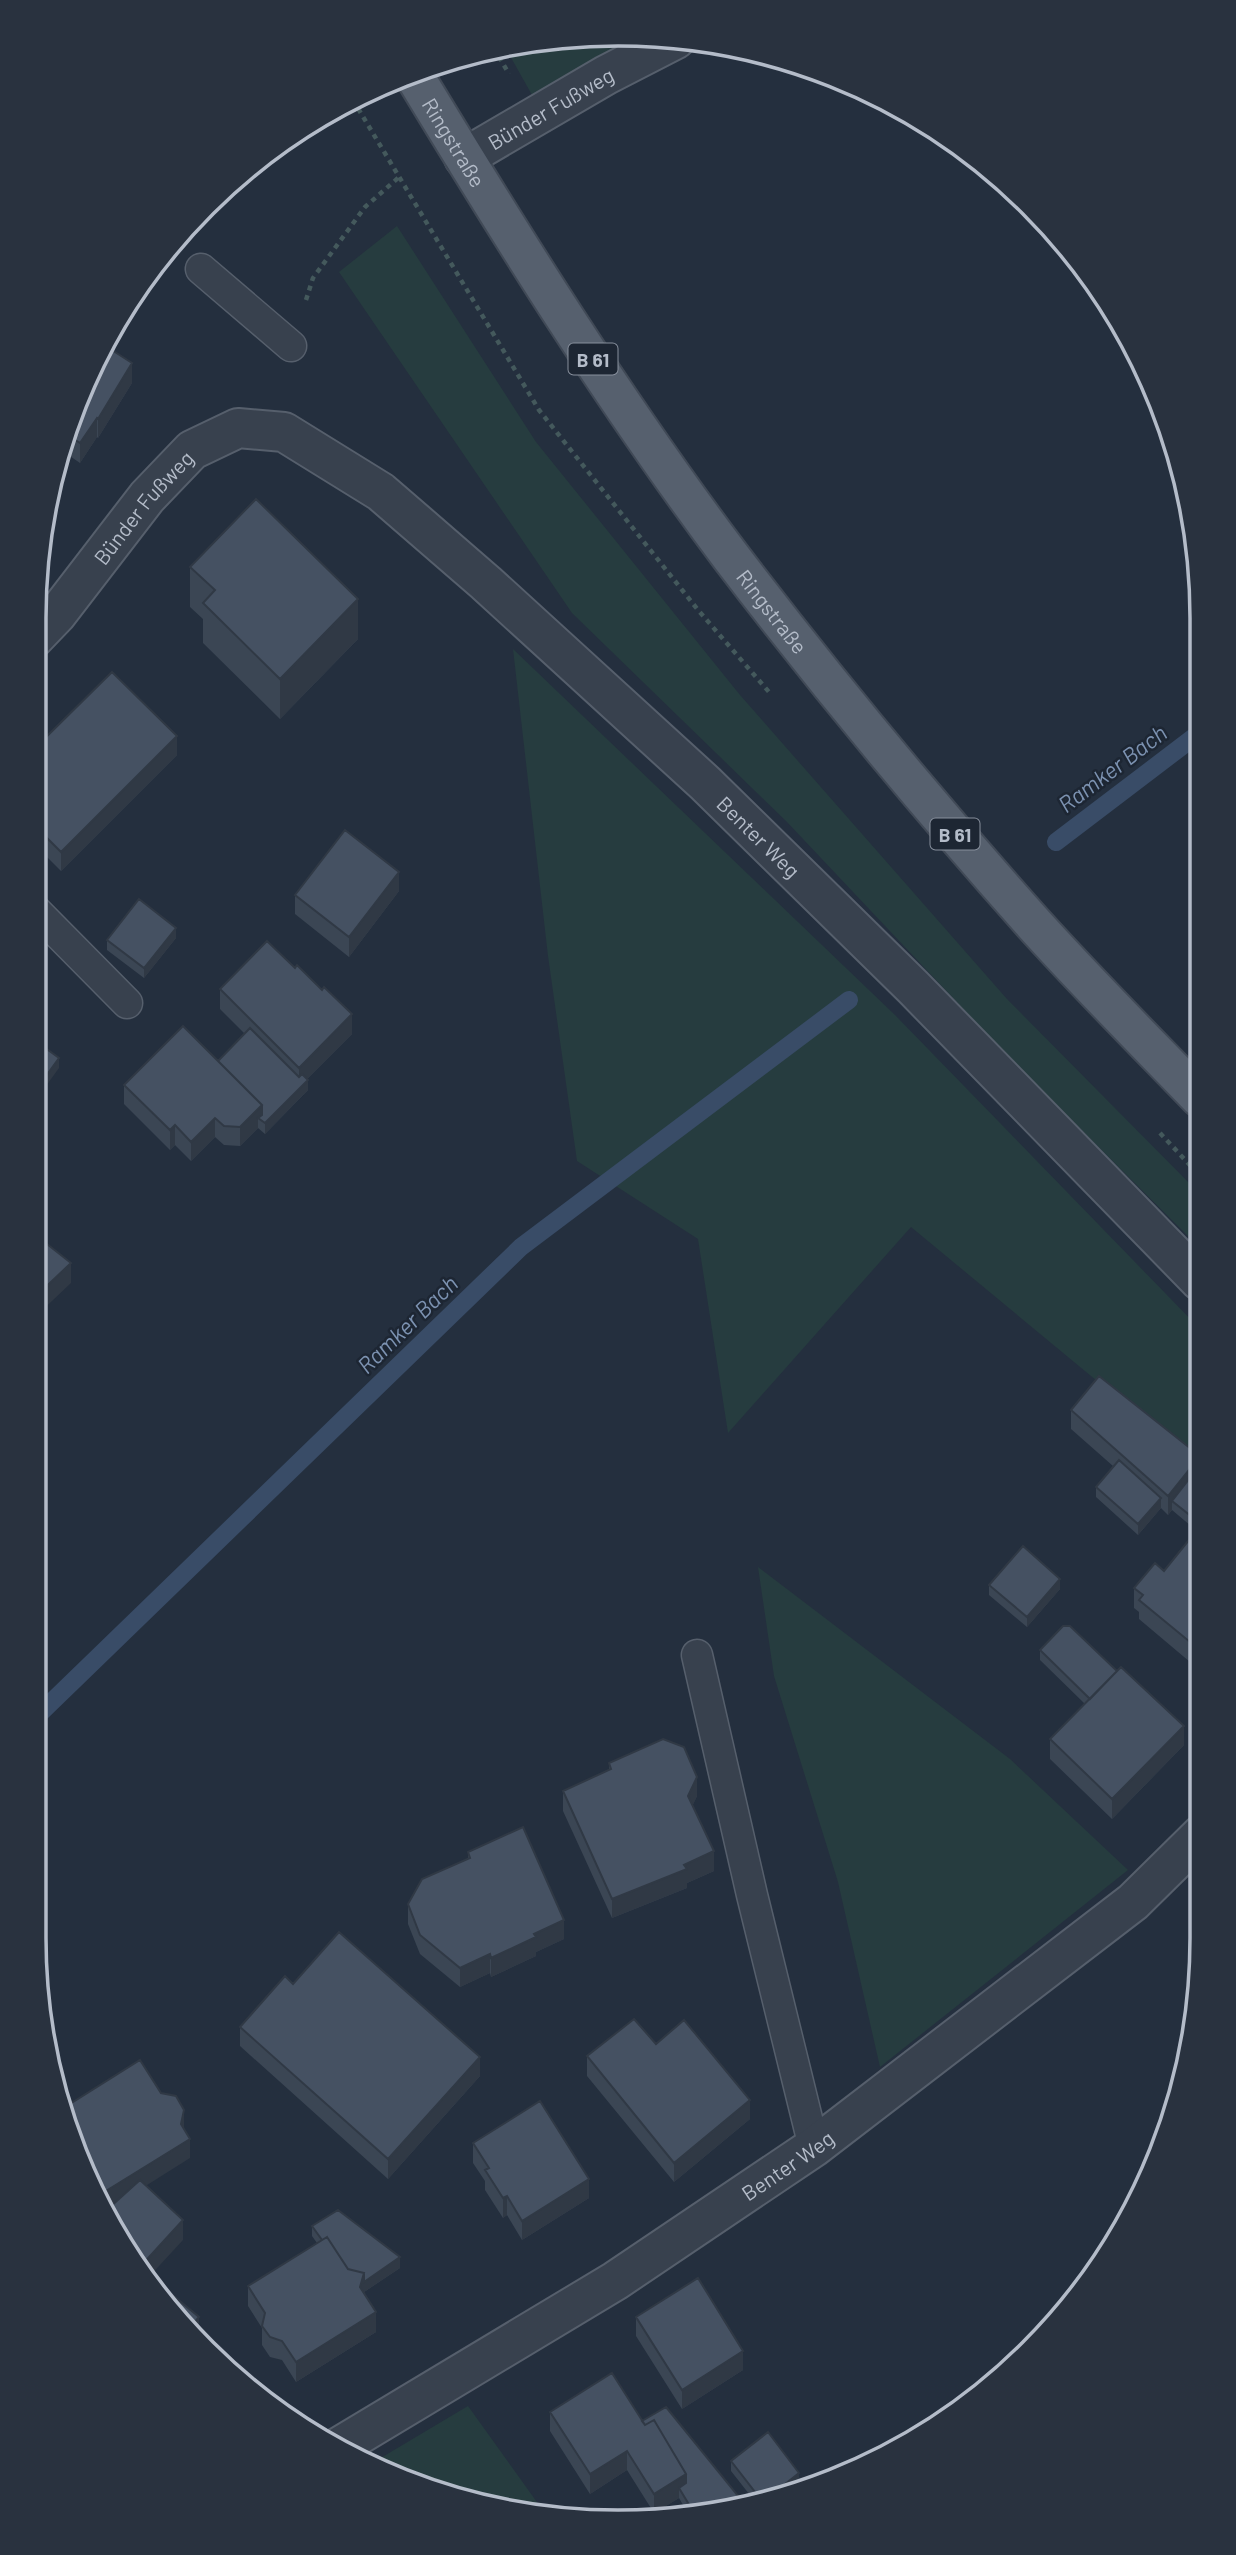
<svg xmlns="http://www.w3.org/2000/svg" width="1236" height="2555" viewBox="0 0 1236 2555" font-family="Barlow,sans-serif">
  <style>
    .green { fill: #263c3f }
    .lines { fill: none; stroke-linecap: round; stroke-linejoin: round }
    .stream { stroke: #394c67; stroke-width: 18 }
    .service-casing { stroke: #565f6c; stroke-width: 33 }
    .minor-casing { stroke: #565f6c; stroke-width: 42 }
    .primary-casing { stroke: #414a57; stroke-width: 42 }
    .path { stroke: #44595c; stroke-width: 4.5; stroke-dasharray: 5 5; stroke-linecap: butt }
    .service { stroke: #38414e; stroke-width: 30 }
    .minor { stroke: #38414e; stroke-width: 38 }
    .primary { stroke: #56606e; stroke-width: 38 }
    .wall { fill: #3b4654 }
    .shaded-wall { fill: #303945 }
    .building { fill: #455162; stroke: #303945; stroke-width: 2 }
    .labels { text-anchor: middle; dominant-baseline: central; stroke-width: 5; stroke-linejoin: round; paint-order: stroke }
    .shield { fill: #1d2633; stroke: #878f9c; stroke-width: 2 }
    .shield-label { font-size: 19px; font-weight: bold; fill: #b4bcc9 }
    .street-label { font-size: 21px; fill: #b4bcc9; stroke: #1d2633 }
    .water-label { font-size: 23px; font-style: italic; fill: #7c92b1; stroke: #1d2633 }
    .rim { fill: none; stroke: #b4bcc9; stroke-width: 3.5 }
  </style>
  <rect width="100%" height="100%" fill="#242f3e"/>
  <!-- green -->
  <path class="green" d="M618,33L644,36L532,95L504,45Z
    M397,226L536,442L740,695L1007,999L1200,1194V1248L1021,1070L787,822L572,613L339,272Z
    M513,649L895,1015L1201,1330V1467L911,1227L728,1433L698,1239L577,1161L548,956Z
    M758,1567L1010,1759L1128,1870L880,2067L838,1882L774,1676Z
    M468,2406L544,2512L504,2510L374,2462Z"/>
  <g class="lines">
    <!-- stream -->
    <path class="stream" d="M1056,842L1198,734
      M33,1720L521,1247L849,1000"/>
    <defs>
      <path id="service" d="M201,269L291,346
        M33,908L127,1003
        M697,1655L752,1895L814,2147"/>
      <g id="minor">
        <path id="s1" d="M464,158L606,75L676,39"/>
        <path id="s2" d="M33,639L57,614L147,497L192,450L238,428L284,432L381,492L486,583L705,783L913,987L1200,1281"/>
        <path id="s3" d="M337,2448L615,2281L814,2147L1133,1902L1202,1834"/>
      </g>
      <g id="primary">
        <path id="s4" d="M412,72C512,237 615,403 731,557C827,683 928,805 1033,923C1087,983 1144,1040 1200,1098"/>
      </g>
    </defs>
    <!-- service casing -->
    <use href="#service" class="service-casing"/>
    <!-- minor casing -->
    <use href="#minor" class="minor-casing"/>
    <!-- primary casing -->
    <use href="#primary" class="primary-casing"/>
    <!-- path -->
    <path class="path" d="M494,48L509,74
      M353,100L539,410L698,610L769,692
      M306,300L313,278L365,207L398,178
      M1160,1133L1200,1176"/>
    <!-- service -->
    <use href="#service" class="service"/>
    <!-- minor -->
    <use href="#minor" class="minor"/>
    <!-- primary -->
    <use href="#primary" class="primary"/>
  </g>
  <!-- wall -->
  <path class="wall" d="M132,383L98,438L97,437L80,463L61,450L78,394Z
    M190,567L358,639L280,719L203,643V619L190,607Z
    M33,750L177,755L61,871L33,843Z
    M399,891L349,957L295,914V895Z
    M176,938L144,978L107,950V940Z
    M220,989L352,1034L307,1079L308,1090L265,1134L258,1128L240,1146L224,1145L215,1137L191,1161L175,1145L170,1150L124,1104V1085L218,1061L245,1034L220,1009Z
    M1071,1410L1201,1466L1202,1648L1190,1662L1139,1619V1612L1134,1608V1588L1164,1571L1197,1531L1172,1510L1168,1515L1161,1508L1138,1535L1096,1497V1487L1113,1466L1071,1429Z
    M989,1585L1060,1589L1027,1627L989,1595Z
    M1040,1650L1184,1745L1112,1819L1050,1759V1739L1085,1704L1040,1660Z
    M609,1763L697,1796L692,1806L714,1871L687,1883V1888L612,1918L563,1811V1791L609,1770Z
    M468,1852L564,1939L536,1952V1956L491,1977L490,1973L460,1987L420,1954L408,1924V1904L468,1859Z
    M293,1984L480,2076L388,2179L240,2046V2027Z
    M656,2044L750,2119L674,2182L587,2076V2056Z
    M473,2143L589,2198L522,2240L507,2215L503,2218L485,2190V2181L473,2163Z
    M312,2226L400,2268L364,2292L376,2332L296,2382L282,2360L270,2357L262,2345V2328L248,2306V2286L317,2243L312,2236Z
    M636,2317L743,2370L682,2409L636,2336Z
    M550,2412L642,2421L739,2503L694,2517H690L679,2498L654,2513L627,2470L590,2494L550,2431Z
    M731,2461L799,2483L796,2486L753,2499L731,2471Z"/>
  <!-- shaded-wall -->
  <path class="shaded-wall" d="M132,363V383L98,438V419Z
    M97,418V437L80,463V443Z
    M358,599V639L280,719V679Z
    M177,736V755L61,871V852Z
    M399,872V891L349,957V937Z
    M176,928V938L144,978V968Z
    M352,1014V1034L299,1087V1068Z
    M59,1058V1068L33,1104V1094Z
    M308,1080V1090L265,1134V1123Z
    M262,1105V1121L258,1118V1128L240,1146V1127Z
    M215,1118V1137L191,1161V1142Z
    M175,1125V1145L170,1150V1130Z
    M71,1263V1283L33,1319V1299Z
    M1200,1456V1475L1172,1501V1510L1168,1515V1496Z
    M1161,1498V1508L1138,1535V1524Z
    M1060,1579V1589L1027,1627V1617Z
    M1202,1629V1648L1190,1662V1642Z
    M1184,1726V1745L1112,1819V1799Z
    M697,1777V1796L688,1816V1796Z
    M714,1851V1871L687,1883V1888L612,1918V1899Z
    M564,1920V1939L536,1952V1956L491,1977V1958L534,1934Z
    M490,1954V1973L460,1987V1968Z
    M480,2057V2076L388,2179V2159Z
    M750,2100V2119L674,2182V2163Z
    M184,2110V2130L181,2124Z
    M190,2139V2158L109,2209L101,2194Z
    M589,2179V2198L522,2240V2221Z
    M507,2196V2215L503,2218V2198Z
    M183,2220V2240L147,2279L140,2267Z
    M400,2257V2268L364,2292L360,2287L364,2273Z
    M376,2312V2332L296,2382V2362Z
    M199,2317V2337L197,2339L188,2330Z
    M743,2351V2370L682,2409V2390Z
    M627,2451V2470L590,2494V2474Z
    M799,2473V2483L796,2486L775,2492Z
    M686,2474V2493L679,2488V2498L654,2513V2494Z
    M739,2497V2503L726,2507Z"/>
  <!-- building -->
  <path class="building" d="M104,345L132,363L98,419L97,418L80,443L66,434L78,394Z
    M256,499L358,599L280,679L203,603L215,590L190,567Z
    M112,672L177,736L61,852L33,824V750Z
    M345,830L399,872L349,937L295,895Z
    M139,899L176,928L144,968L107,940Z
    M267,941L295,968L297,965L322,990L324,987L352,1014L299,1068L220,989Z
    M183,1026L262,1105L240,1127L224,1126L215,1118L191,1142L175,1125L170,1130L124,1085Z
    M250,1028L299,1077L302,1074L308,1080L265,1123L258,1118L262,1115V1105L218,1061Z
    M33,1039L59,1058L33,1094Z
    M33,1233L71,1263L33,1299Z
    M1099,1376L1200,1456L1168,1496L1071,1410Z
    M1119,1460L1161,1498L1138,1524L1096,1487Z
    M1200,1465L1201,1466V1524L1172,1501Z
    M1201,1525L1202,1629L1190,1642L1139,1600L1143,1595L1134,1588L1155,1563L1164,1571Z
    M1023,1546L1060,1579L1027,1617L989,1585Z
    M1063,1626H1070L1117,1671L1090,1699L1040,1650Z
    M1121,1667L1184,1726L1112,1799L1050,1739Z
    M663,1739L684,1747L697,1777L688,1796L714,1851L684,1865L687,1869L612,1899L563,1791L611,1769L609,1763Z
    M523,1827L564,1920L534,1934L536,1937L491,1958L490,1954L460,1968L420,1935L408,1904L422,1879L470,1858L468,1852Z
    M339,1932L480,2057L388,2159L240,2027L285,1976L293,1984Z
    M634,2019L656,2044L684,2020L750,2100L674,2163L587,2056Z
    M140,2060L161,2093L176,2096L184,2110L181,2124L190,2139L101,2194L64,2125L62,2109Z
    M540,2101L589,2179L522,2221L507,2196L503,2198L485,2170L489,2168L473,2143Z
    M140,2180L183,2220L140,2267L109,2208Z
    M338,2210L400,2257L364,2282V2273L348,2269L327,2237L322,2240L312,2226Z
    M327,2237L348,2269L364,2273L360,2287L376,2312L296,2362L282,2341L270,2337L262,2326L265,2313L248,2286Z
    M141,2269L199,2317L188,2330L154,2293Z
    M698,2278L743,2351L682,2390L636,2317Z
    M612,2373L645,2425L654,2420L686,2474L654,2494L627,2451L590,2474L550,2412Z
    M666,2407L739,2497L726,2507L696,2516L679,2488L686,2483V2474L654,2420L645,2425L642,2421Z
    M768,2432L799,2473L775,2492L759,2497L731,2461Z"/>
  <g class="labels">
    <!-- shield labels -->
    <g class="shield">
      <rect x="568.5" y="343.5" width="49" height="31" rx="5"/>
      <rect x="930.5" y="818.5" width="49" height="31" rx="5"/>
    </g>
    <g class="shield-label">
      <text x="593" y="359">B 61</text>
      <text x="955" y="834">B 61</text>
    </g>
    <!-- street labels -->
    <g class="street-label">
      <text stroke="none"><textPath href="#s1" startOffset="100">Bünder Fußweg</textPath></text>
      <text stroke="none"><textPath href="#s4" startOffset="82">Ringstraße</textPath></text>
      <text stroke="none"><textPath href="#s2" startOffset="172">Bünder Fußweg</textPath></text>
      <text stroke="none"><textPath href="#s4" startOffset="649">Ringstraße</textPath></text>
      <text stroke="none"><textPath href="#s2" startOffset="970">Benter Weg</textPath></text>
      <text stroke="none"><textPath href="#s3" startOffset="532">Benter Weg</textPath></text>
    </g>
    <!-- water labels -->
    <g class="water-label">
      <text transform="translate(1112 768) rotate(-37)">Ramker Bach</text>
      <text transform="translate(407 1324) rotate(-44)">Ramker Bach</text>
    </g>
  </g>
  <!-- crop -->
  <path d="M0 0H1236V2555H0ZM618 46H618A572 572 0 0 1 1190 618V1938A572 572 0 0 1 618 2510H618A572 572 0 0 1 46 1938V618A572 572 0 0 1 618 46Z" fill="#29323f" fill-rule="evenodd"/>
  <path class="rim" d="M618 46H618A572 572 0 0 1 1190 618V1938A572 572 0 0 1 618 2510H618A572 572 0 0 1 46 1938V618A572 572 0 0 1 618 46Z"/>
</svg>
